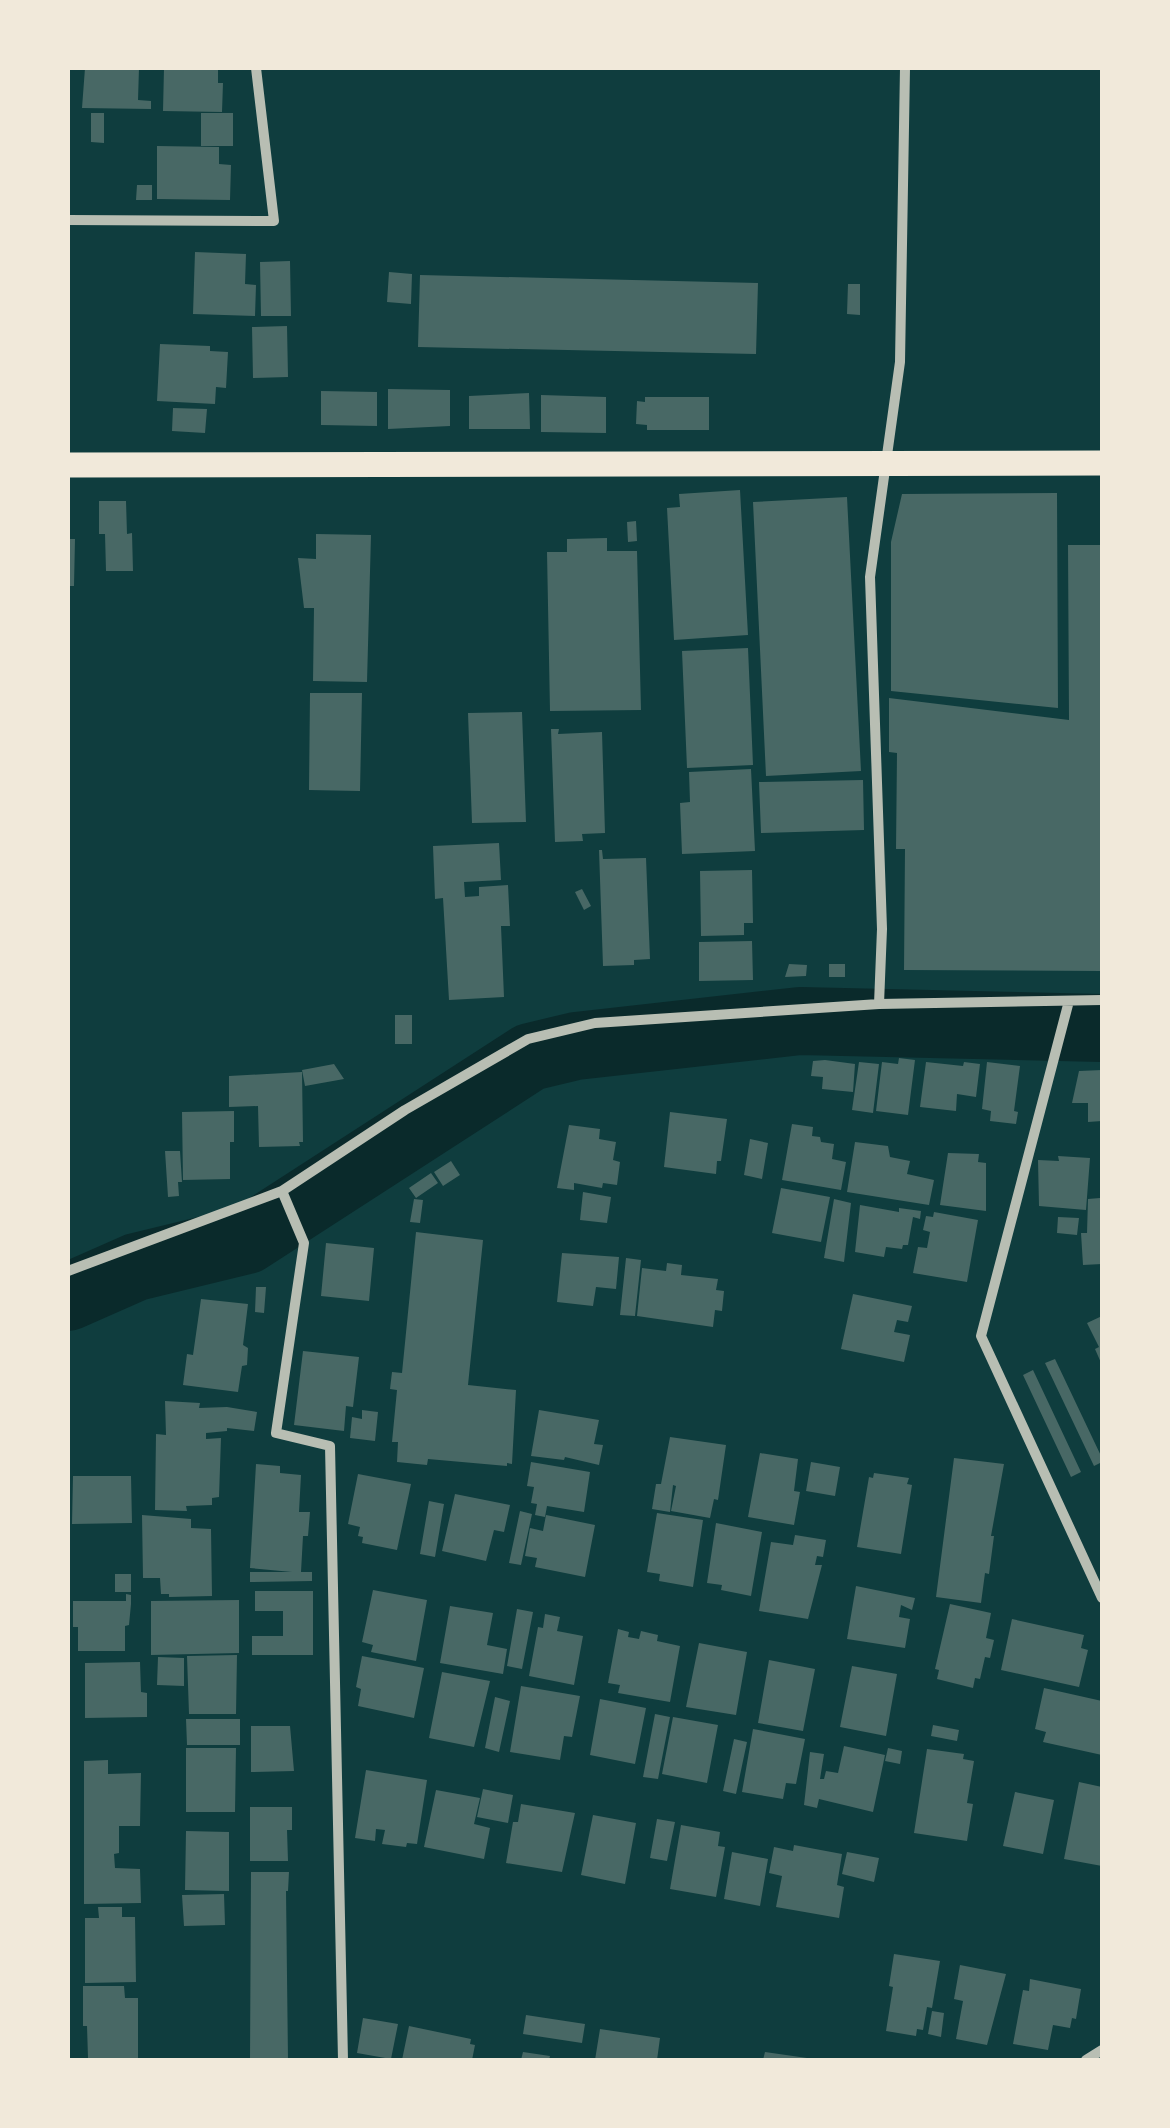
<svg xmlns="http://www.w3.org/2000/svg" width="1170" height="2128" viewBox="0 0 1170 2128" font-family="'Open Sans',sans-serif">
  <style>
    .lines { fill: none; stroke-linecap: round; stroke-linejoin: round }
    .river { stroke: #0a2a2b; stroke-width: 68 }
    .building { fill: #486865 }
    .minor { stroke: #b8beb3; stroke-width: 10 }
    .primary { stroke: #f1e9da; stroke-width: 25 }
  </style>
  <rect width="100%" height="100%" fill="#0f3d3e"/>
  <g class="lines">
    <!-- river -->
    <path class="river" d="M68,1297L136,1267L247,1240L530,1057L576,1046L800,1021L1102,1028"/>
  </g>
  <!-- building -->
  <path class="building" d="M85,68H139L138,100L151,101V109L82,108Z
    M164,68H218V83H223L222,112L163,111Z
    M91,113H104V143L91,142Z
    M201,113H233V146H201Z
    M157,146L219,147V164L231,165L230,200L157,199Z
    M137,185H152V200H136Z
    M195,252L246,254L245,284L256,285L255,316L193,314Z
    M290,261L291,316H261L260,262Z
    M389,272L412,274L411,304L387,302Z
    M420,275L758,283L756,354L418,347Z
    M848,284H860V315L847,314Z
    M287,326L288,377L253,378L252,327Z
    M160,344L210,346V351L228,352L226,388L216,387L215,404L157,401Z
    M388,389L450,390V426L388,429Z
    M321,391L377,392V426L321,425Z
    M529,393L530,429H469V396Z
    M541,395L606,397V433L541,432Z
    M645,397H709V430H647V425L636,424L637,401L645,402Z
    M173,408L207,409L205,433L172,431Z
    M740,490L748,635L674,640L667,508L680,507L679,494Z
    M1057,493L1058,708L891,691V542L902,494Z
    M847,497L861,771L766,776L753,502Z
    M99,501H126L127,534L132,533L133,571H106L105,534H99Z
    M636,521L637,541L628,542L627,522Z
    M316,534L371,535L367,682L313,681L314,608H304L298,558L316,559Z
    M607,538V551H637L641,710L550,711L547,552H567V539Z
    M68,539H75L74,586H68Z
    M1068,545H1102V971L904,970L905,849H896L897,753L889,752V698L1069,720Z
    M748,648L753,765L687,768L682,651Z
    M310,693H362L360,791L309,790Z
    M522,712L526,822L472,823L468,713Z
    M551,729H559L558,734L602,732L605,833L582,834L583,841L555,842Z
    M751,769L755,851L682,854L680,803L690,802L689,772Z
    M863,780L864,830L761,833L759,782Z
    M499,843L501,880L464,882L465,897L479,896V887L508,885L510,926H501L504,997L449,1000L443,898L435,899L433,846Z
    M599,850H602L603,859L646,858L650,959L634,960V965L603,966Z
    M752,870L753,923H744V935L701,936L700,871Z
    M582,889L591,906L584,910L575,892Z
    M752,941L753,980L699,981V942Z
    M789,964L807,965L806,976L785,977Z
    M829,964H845V977H829Z
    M395,1015H412V1044H395Z
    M899,1058L915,1060L908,1115L876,1111L882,1062L898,1064Z
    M825,1060L855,1064L853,1092L822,1089L823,1077L811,1076L813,1061Z
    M859,1062L879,1064L873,1113L852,1110Z
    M926,1062L963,1066L964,1062L980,1064L976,1097L957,1094L956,1111L920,1107Z
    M987,1062L1020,1066L1014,1111L1018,1112L1016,1124L990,1121L991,1111L982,1109Z
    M334,1064L344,1079L305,1086L302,1070Z
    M1102,1070V1121L1088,1122V1103H1072L1079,1071Z
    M302,1072L303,1142H299L300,1146L259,1147L258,1106L229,1107V1076Z
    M234,1111V1142H230V1179L183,1180L182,1112Z
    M670,1112L727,1119L721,1161H717L716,1174L664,1167Z
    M792,1124L813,1127L812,1136L820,1137L821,1142L834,1144L832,1159L846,1162L841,1190L782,1180Z
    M569,1125L600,1129L599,1139L616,1142L613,1160L620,1162L617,1185L603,1183L602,1188L574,1183V1190L557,1188Z
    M750,1139L768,1143L762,1179L744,1175Z
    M855,1142L888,1146L890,1157L910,1161L907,1174L934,1180L929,1205L847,1192Z
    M165,1151H180L182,1182H178L179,1196L168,1197Z
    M948,1153L979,1154L978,1162L986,1163V1211L940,1205Z
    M1058,1156L1090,1158L1086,1210L1039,1206L1038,1160L1059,1161Z
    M451,1161L460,1175L443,1186L434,1172Z
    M431,1173L438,1183L416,1198L409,1188Z
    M781,1188L830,1197L821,1242L772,1233Z
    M583,1192L611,1197L607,1223L580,1220Z
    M1100,1198L1102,1264L1083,1265L1081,1233H1087L1088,1199Z
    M414,1199L423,1200L420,1223L410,1222Z
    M834,1199L851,1203L844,1262L824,1258Z
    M860,1205L899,1212V1208L921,1211L920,1219L913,1217L908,1245H903L902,1249L886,1247L884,1257L855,1252Z
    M934,1212L978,1220L967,1282L913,1273L918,1247L927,1248L930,1232L923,1230L926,1216L933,1217Z
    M1058,1217L1079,1218L1077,1235L1057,1233Z
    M416,1232L483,1240L468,1385L516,1390L512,1464L507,1463V1466L428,1459L427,1465L397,1462L398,1442H392L397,1390L390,1389L392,1372L402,1373Z
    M326,1243L374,1248L369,1301L321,1296Z
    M562,1253L619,1257L616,1289L596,1287L593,1306L557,1302Z
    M626,1258L641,1260L635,1316L620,1315Z
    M667,1263L682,1265L681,1275L718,1279L716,1290L724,1291L722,1311L715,1310L713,1327L637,1316L642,1268L666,1271Z
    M256,1287H266L264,1313L255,1312Z
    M853,1294L912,1306L908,1322L897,1320L894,1332L910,1335L904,1362L841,1349Z
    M201,1299L248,1304L243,1345L248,1348L247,1365L242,1366L238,1392L183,1385L187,1354L193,1355Z
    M1102,1316V1365L1095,1349L1099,1347L1087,1323Z
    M303,1351L359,1357L353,1407L346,1406L344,1431L294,1425Z
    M1055,1359L1102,1458V1462L1094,1466L1045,1363Z
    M1033,1370L1081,1472L1071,1477L1023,1375Z
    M165,1401L200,1403L199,1408L227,1407L257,1412L254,1431L227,1428V1431L206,1433V1439L221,1438L219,1497L212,1498V1505L186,1506L187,1511L155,1510L156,1434L166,1435Z
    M362,1410L378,1412L375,1441L350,1438L352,1417L362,1419Z
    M539,1410L599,1420L594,1444L603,1445L599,1465L565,1457L564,1460L531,1456Z
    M670,1437L726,1445L718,1500L714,1499L710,1518L671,1511L676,1486L673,1485L670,1512L652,1509L656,1484H661Z
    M760,1453L798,1459L794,1491L800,1492L794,1525L748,1517Z
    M954,1458L1004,1464L991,1536H994L989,1574L985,1573L981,1603L936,1597Z
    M531,1462L590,1472L584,1512L547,1506L545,1517L535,1515L537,1504L531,1503L534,1487L527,1486Z
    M811,1462L840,1467L835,1496L806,1491Z
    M256,1464L280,1466V1473L301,1475L299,1512H310L308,1536H303L301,1572H312V1581L250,1582V1572H292L250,1568Z
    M874,1473L909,1478L907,1484L912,1485L901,1554L857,1547L869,1477L873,1478Z
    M358,1474L411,1484L397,1550L362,1543L363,1537L358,1536L360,1527L348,1524Z
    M73,1476H131L132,1523L72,1524Z
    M455,1494L510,1505L504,1532L494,1530L486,1561L442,1551Z
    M429,1501L444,1504L435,1557L420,1554Z
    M520,1511L532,1514L521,1565L509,1563Z
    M657,1513L703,1520L693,1587L659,1581L660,1574L647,1572Z
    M142,1515L191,1519V1528L211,1529L212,1596L169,1597V1594H161L160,1578H143Z
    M546,1515L595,1525L585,1577L535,1567L537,1558L525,1556L530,1528L543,1531Z
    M716,1523L762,1532L751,1596L721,1590L722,1585L707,1583Z
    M795,1535L826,1540L823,1557L817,1556L815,1565H822L808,1619L759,1611L771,1542L793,1545Z
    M115,1574H131V1592H115Z
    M856,1586L915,1598L912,1610L901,1605L899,1617L910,1619L905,1648L847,1639Z
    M373,1590L427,1600L416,1661L371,1652L373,1645L362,1642Z
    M255,1591H313V1655H252V1636H283V1611H255Z
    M126,1594L131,1595V1604L129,1625L125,1626V1651H78V1627H73V1601H126Z
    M239,1600V1653L151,1655V1601Z
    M950,1604L991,1613L986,1638L994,1640L990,1658L985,1657L980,1679L975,1678L973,1688L937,1679L939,1670L935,1669Z
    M450,1606L493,1613L487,1645L507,1649L503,1674L440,1663Z
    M517,1609L533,1612L522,1669L507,1666Z
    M545,1614L560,1617L557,1631L583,1636L574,1685L529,1676L538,1627L543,1628Z
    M1012,1619L1084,1635L1081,1648L1088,1650L1079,1687L1001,1670Z
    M618,1629L629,1632L628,1637L639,1639L641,1631L658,1635L657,1641L680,1646L670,1702L618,1693L620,1685L608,1683Z
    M699,1643L747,1652L736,1715L686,1707Z
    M237,1655L236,1714H189L187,1656Z
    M362,1656L424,1668L414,1718L358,1706L361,1689L356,1687Z
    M158,1657L184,1658V1686L157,1685Z
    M769,1660L815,1669L803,1731L758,1723Z
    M140,1662L141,1692L147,1693V1717L85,1718V1663Z
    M852,1666L897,1674L886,1736L840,1727Z
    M442,1672L490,1681L474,1747L429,1738Z
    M521,1686L580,1696L572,1737L564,1736L560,1760L510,1752Z
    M1044,1688L1102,1701L1100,1724L1102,1725V1755L1043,1742L1046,1732L1035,1729Z
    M495,1697L510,1701L499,1752L485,1748Z
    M600,1699L646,1708L635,1764L590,1755Z
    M655,1714L670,1717L658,1779L643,1777Z
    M673,1717L718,1725L707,1783L662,1774Z
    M186,1719H240V1745H187Z
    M933,1725L959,1730L957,1741L931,1736Z
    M251,1726H290L294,1771L251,1772Z
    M753,1729L805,1739L796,1784L786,1783L783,1799L742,1792Z
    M734,1739L747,1742L736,1794L723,1791Z
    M844,1746L885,1755L873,1812L819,1799L817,1808L804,1805L810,1752L824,1754L820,1779H824L826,1771L838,1773Z
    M186,1748H236L235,1812H186Z
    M888,1748L902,1751L900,1764L885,1761Z
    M927,1749L964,1754L963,1759L974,1761L967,1803L973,1804L967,1841L914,1833Z
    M108,1760V1774L141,1773L140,1826H119V1853L114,1854L115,1868L140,1869L141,1903L84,1904V1761Z
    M366,1770L427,1780L417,1844L407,1843L406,1847L382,1844L385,1830L376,1829L375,1841L355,1838Z
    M1079,1782L1102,1787V1866L1064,1859Z
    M483,1789L513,1795L508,1823L477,1817Z
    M436,1790L480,1798L474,1824L490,1828L484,1859L424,1847Z
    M1015,1792L1054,1800L1043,1854L1003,1846Z
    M521,1804L575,1813L562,1872L506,1863L513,1822H518Z
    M250,1807H292V1830H287L288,1861H250Z
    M593,1815L636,1823L625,1884L581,1875Z
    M657,1819L675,1822L667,1861L650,1858Z
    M681,1825L720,1832L718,1846L725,1847L716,1897L670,1889Z
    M186,1831L229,1832V1891L185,1890Z
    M794,1845L842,1854L837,1885L844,1887L839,1918L776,1907L782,1876L769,1873L774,1847L793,1851Z
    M732,1852L768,1859L760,1906L724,1899Z
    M847,1852L879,1858L874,1882L842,1874Z
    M251,1872H289L288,1891H286L288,2060H250Z
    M224,1894L225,1925L184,1926L182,1895Z
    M98,1907H122V1917H135L136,1982L85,1983V1918H99Z
    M894,1954L940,1961L932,2008L927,2007L923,2030L917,2029L916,2036L886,2031L893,1987L889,1986Z
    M960,1965L1006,1974L987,2045L956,2039L963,2001L954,1999Z
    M1030,1979L1081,1989L1076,2019L1072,2018L1070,2028L1053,2025L1048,2050L1013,2044L1023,1990L1029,1991Z
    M83,1986H124L125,1998H138V2058H88L87,2026H83Z
    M932,2011L944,2013L941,2037L928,2034Z
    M526,2015L585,2024L582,2043L523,2034Z
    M363,2018L398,2024L391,2059L357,2053Z
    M409,2026L471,2039L470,2044L475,2045L472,2060H402Z
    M600,2029L660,2038L657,2060H595Z
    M523,2052L550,2056L549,2060H521Z
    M765,2052L807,2058L806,2060H763Z"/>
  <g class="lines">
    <!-- minor -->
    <path class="minor" d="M68,220L274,221L256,68
      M1069,1001L981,1336L1102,1598
      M879,1004L882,929L870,577L900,362L905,68
      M282,1191L304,1243L276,1433L330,1446L343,2060
      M68,1271L282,1191L405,1110L528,1039L595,1023L879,1004L1102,1000
      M1086,2060L1102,2050"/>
    <!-- primary -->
    <path class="primary" d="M68,465L1102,463"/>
  </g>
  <!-- border -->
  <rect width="1170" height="2128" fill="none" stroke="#f1e9da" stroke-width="140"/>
</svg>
